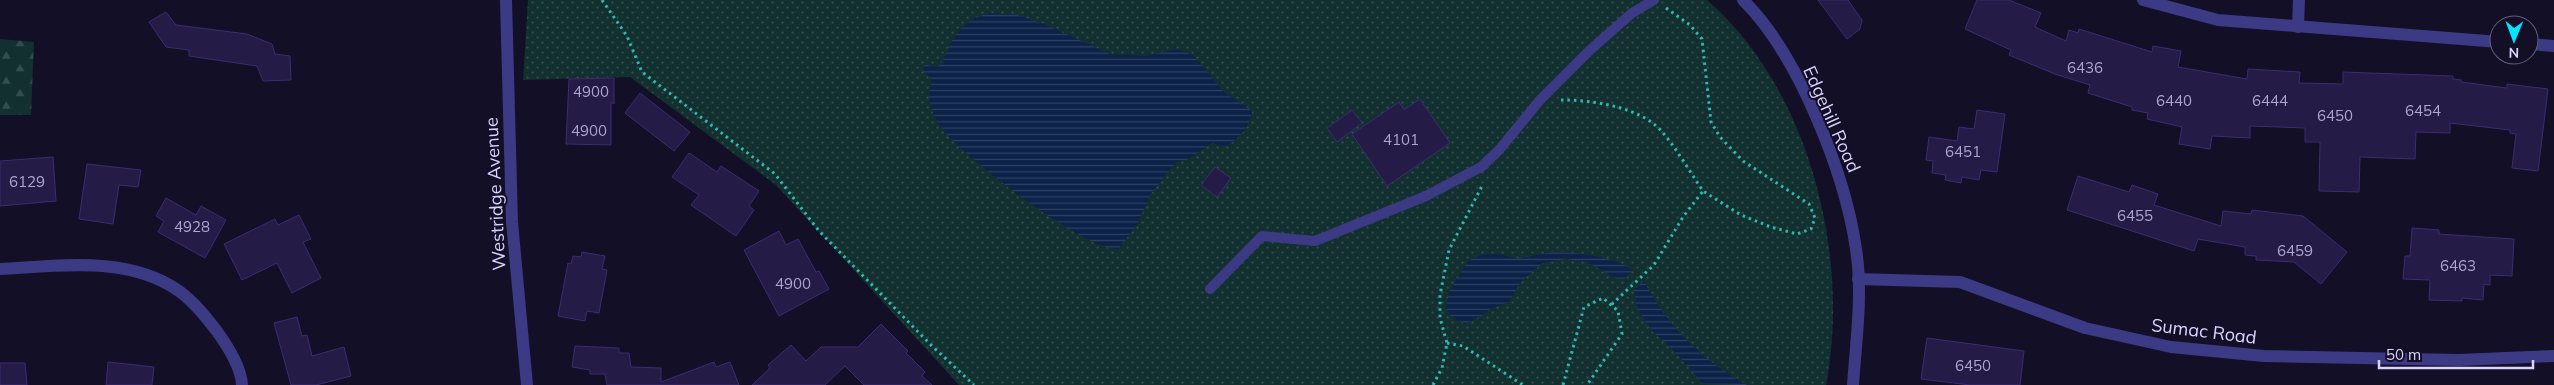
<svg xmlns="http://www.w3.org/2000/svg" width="2554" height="385" viewBox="0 0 2554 385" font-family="Mulish,sans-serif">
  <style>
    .grass { fill: url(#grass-dots) }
    .forest { fill: url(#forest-firs) }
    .water { fill: url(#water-rules) }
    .building { fill: #241b47; stroke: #3b2d73 }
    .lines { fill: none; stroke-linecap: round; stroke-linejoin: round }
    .path { stroke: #2fb8b0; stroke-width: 3; stroke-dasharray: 2.5 4; stroke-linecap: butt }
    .service { stroke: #3d3a85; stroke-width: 10 }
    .minor { stroke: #3d3a85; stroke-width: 12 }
    .tertiary { stroke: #3d3a85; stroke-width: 12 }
    .labels { text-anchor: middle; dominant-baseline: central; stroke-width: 4; stroke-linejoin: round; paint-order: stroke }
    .number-label { font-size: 15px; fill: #aca6d1 }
    .street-label { font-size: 18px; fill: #d9d4ff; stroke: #130f26 }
  </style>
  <defs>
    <pattern id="grass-dots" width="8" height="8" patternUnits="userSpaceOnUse" patternTransform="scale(1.25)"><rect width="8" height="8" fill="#12302f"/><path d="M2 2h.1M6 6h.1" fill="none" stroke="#344d4e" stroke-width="1.8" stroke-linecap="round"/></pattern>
    <pattern id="forest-firs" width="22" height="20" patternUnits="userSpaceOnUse" patternTransform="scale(1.25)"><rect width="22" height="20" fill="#12302f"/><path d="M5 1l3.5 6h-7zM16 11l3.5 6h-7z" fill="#344d4e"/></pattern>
    <pattern id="water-rules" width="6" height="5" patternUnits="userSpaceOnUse" patternTransform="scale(1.25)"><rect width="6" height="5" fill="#0c2248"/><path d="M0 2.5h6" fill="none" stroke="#2f4163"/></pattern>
  </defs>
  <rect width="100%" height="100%" fill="#130f26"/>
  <!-- grass -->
  <path class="grass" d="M528,0H1707C1809,88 1851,256 1826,385H959L776,185L630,77L523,80Z"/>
  <!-- forest -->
  <path class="forest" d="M0,39L34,42L31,115H0Z"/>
  <!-- water -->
  <path class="water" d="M990,13L1017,15L1044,24L1110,54L1146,56L1177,49L1193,55L1224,92L1252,111C1249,128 1240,137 1226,147L1212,143L1187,160L1176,162L1150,195L1137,225L1118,249C1085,251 960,155 940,126C935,120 930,106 929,98C929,91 932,85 931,79L923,71L925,64L933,67L941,65C954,37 957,22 990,13Z
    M1552,252C1575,251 1614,257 1633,270L1624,279L1615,278L1587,262L1566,259L1543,263L1522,280L1509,302L1490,309L1483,315L1465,324L1451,317L1446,307L1449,292L1468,261L1481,255L1500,254L1517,259Z
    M1644,281C1668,327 1702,360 1747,385L1703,384L1676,353L1654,333L1637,309L1634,290Z"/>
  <!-- building -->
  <path class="building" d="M1818,0H1848L1862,20L1860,29L1847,39Z
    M1977,0H2009L2041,13L2035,27L2066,41L2069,30L2078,33L2079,29L2152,52L2153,46L2181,51L2178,67L2247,79L2248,69L2300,72L2299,83L2343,84V72L2453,76V79L2461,80V82L2507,88V84L2548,89L2538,171L2512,168L2516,134L2510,133V130L2450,123V133L2416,132L2415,159L2360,157L2359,192L2319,191L2320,142H2305V128L2250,126V138L2212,136L2210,149L2179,144L2182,127L2147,119L2148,113L2132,110V107L2088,93L2090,85L2055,74L2009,55L2011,50L1965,29Z
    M166,12L176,25L247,34L272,44L275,54L290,56L291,80L263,81L257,66L189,56V50L166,47L149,22Z
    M614,78V104L611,102V145L566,144L569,79Z
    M640,93L690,132L674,151L625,113Z
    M1420,99L1450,143L1387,186L1352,134L1399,102L1404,110Z
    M1352,110L1362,123L1337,142L1327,128Z
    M1977,110L2005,114L1997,172L1981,170L1979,180L1962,177L1961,183L1945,180L1946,175L1932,173L1933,161L1926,160L1929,137L1957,141L1959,127L1974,129Z
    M689,153L717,172L721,166L759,191L749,206L754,210L736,236L691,205L699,195L672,177Z
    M53,157L56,201L0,206V161Z
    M87,164L141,170L138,187L119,185L113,224L79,219Z
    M1215,167L1231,178L1217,197L1201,185Z
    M2078,176L2129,192L2132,185L2158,194L2154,205L2221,226L2223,211L2251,214L2252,210L2303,216L2347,252L2321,284L2294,262L2256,260V256L2245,255V247L2198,239L2194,251L2067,210Z
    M166,198L196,215L201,206L226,220L205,258L158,232L164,221L156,216Z
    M299,215L311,239L303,242L321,278L292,293L277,263L242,280L224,244L275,219L278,225Z
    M2412,228L2439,230V234L2514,239L2512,276L2490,275V285L2484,284L2483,300L2462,298V301L2429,300L2430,280L2403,279L2405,256H2410Z
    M779,231L786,245L798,239L816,272L819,271L829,289L779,316L744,250Z
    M582,252L605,256L602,269L607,270L599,313L587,311L585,321L558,316L568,263L571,264L573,256L581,257Z
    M297,317L302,336L307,335L312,356L344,347L351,376L316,385H291L274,323Z
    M881,324L908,351L906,353L925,372L922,376L932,385H864L845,366L825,385H752L770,368L768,365L791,345L806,361L821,347H858Z
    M1927,338L2024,351L2020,385H1970L1921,379Z
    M575,346L619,348V353H629L631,367L661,368V382L714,362L716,367L730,362L739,385H607L605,374H590V370L572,367Z
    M108,362L154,367L152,385H106Z
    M0,363H25L27,385H0Z"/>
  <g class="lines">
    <!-- path -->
    <path class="path" d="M602,0L627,36L642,72L775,174L819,231L932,346L974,385
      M1666,8L1690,25L1702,39L1711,122L1720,137L1743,161L1809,204L1815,218L1811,229L1797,234L1771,227L1741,215L1703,191
      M1561,100C1593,100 1643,107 1664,134C1678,151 1690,172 1703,191L1683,217L1654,265L1611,305
      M1447,343L1463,346L1523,385
      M1433,385L1442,368L1447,343L1440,318V295L1449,250L1482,186L1481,184
      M1563,385L1584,307L1603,298L1618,311L1622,334L1587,385"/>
    <!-- service -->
    <path class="service" d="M1210,289L1262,236L1315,241L1426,196L1481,167L1499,150L1540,100L1589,51L1632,13L1654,0"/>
    <!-- minor -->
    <path class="minor" d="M2143,0L2218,20L2499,42
      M2298,27L2299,0
      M2529,44L2554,46
      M0,269C59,266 128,255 179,291C194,302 205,316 216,330C227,345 241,366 242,385
      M1858,279L1960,282L2085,328L2171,347L2264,356L2459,360L2554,356"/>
    <!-- tertiary -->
    <path class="tertiary" d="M506,0L512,222L527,385
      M1743,0C1798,54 1845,173 1856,249C1863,294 1856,340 1853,385"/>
  </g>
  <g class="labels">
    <!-- number labels -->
    <g class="number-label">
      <text x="2085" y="67">6436</text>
      <text x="591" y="91">4900</text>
      <text x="2174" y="100">6440</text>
      <text x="2270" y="100">6444</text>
      <text x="2423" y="110">6454</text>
      <text x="2335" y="115">6450</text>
      <text x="589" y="130">4900</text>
      <text x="1401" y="139">4101</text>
      <text x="1963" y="151">6451</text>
      <text x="27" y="181">6129</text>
      <text x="2135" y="215">6455</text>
      <text x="192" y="226">4928</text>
      <text x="2295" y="250">6459</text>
      <text x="2458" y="265">6463</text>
      <text x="793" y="283">4900</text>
      <text x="1973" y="365">6450</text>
    </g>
    <!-- street labels -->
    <g class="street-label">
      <text transform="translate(1832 119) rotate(66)">Edgehill Road</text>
      <text transform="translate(495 194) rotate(-93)">Westridge Avenue</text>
      <text transform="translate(2204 331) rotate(7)">Sumac Road</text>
    </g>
  </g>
  <!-- north arrow -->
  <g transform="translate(2514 40) rotate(181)"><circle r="24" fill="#130f26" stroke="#625e7d"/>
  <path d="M0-4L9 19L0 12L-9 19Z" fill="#00e5ff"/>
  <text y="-8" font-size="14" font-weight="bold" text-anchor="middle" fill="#d9d4ff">N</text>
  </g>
  <!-- scale -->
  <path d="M2379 360v8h154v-8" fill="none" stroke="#d9d4ff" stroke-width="2.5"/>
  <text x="2386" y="360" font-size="15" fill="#d9d4ff" stroke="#130f26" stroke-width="4" paint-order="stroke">50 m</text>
</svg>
